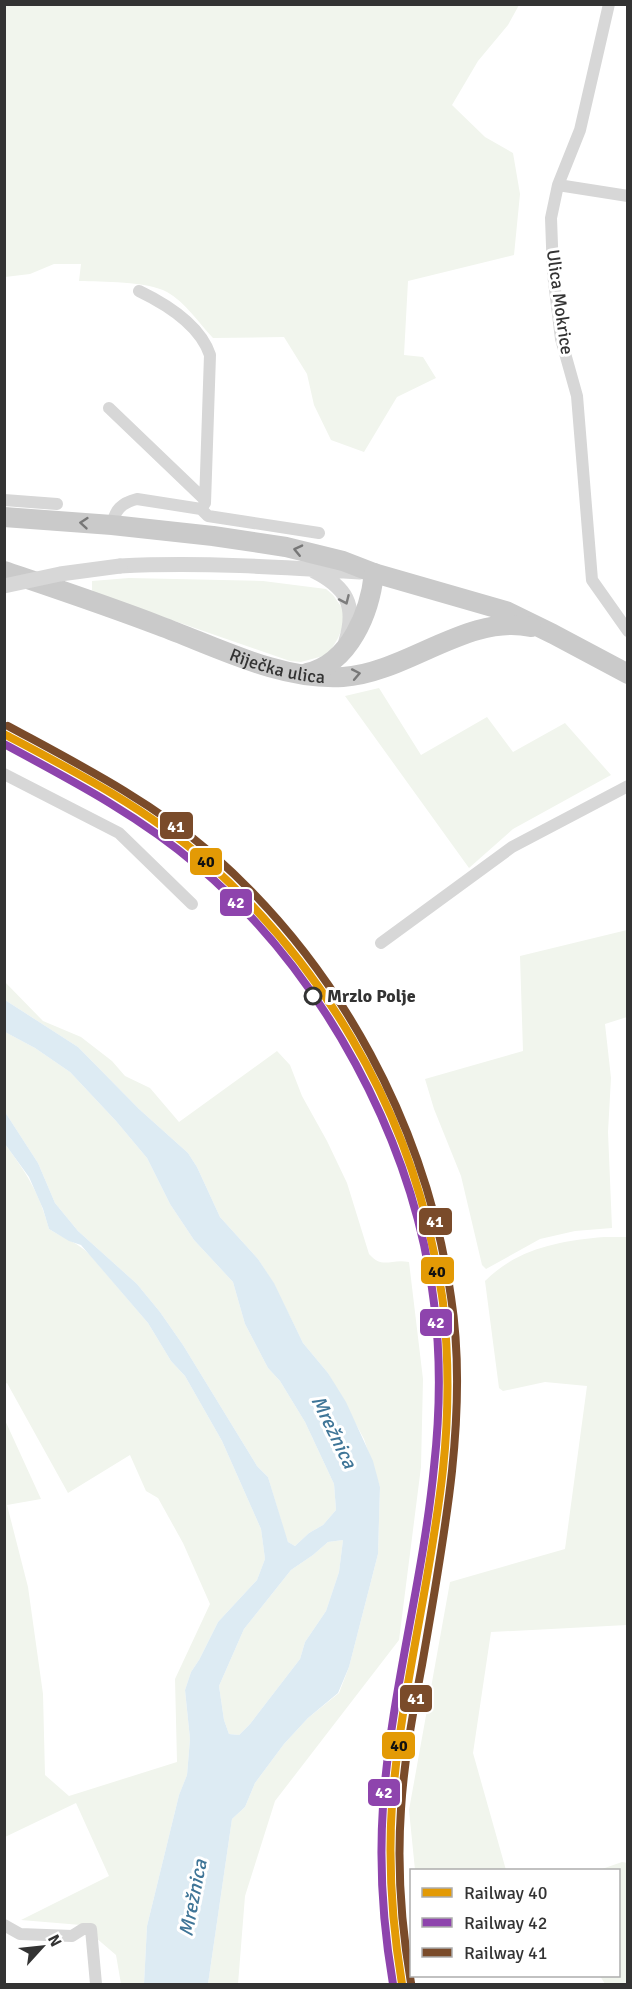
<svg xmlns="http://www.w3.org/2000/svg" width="632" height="1989" viewBox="0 0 632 1989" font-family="Signika,sans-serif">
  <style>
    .green { fill: #f1f5ed }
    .water { fill: #ddebf3; fill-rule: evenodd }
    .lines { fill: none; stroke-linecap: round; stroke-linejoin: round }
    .minor { stroke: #d7d7d7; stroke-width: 12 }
    .tertiary { stroke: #d7d7d7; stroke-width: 15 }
    .primary { stroke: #cacaca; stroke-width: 20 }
    .tertiary-bridge { stroke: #d7d7d7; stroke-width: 15 }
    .rail-1-casing { stroke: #fff; stroke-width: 12 }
    .rail-2-casing { stroke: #fff; stroke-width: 12 }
    .rail-3-casing { stroke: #fff; stroke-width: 12 }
    .rail-1 { stroke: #e39a05; stroke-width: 8 }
    .rail-2 { stroke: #8e44ad; stroke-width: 8 }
    .rail-3 { stroke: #7a4b2a; stroke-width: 8 }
    .oneway { stroke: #777 }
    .oneway2 { stroke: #7d7d7d }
    .stop-dot { fill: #fff; stroke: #333; stroke-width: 3 }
    .labels { text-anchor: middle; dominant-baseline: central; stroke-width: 6; stroke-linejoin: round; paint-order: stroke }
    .street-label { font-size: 18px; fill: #333; stroke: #fff }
    .stop-label { font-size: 18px; font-weight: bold; fill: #333; stroke: #fff; text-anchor: start }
    .water-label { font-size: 20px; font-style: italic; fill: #3f7597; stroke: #fff }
    .line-badge { stroke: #fff; stroke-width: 2 }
    .badge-label { font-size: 16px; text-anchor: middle; font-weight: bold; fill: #fff }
    .pale-badge-label { font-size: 16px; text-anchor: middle; font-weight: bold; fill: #111 }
  </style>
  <rect width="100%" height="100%" fill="#fff"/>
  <!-- green -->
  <path class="green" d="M4,5H519L508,25L478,61L452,105L485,137L513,153L520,194L514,255L408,281L404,355L423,357L436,378L397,397L364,452L331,440L314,405L307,374L284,337L213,338C199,323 185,302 167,292C147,281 102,282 79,281L81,264H54L30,274L5,277Z
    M129,578L263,581L326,589L333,595L345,612L344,624L338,638L331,650L323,656L301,662L290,661L94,593L92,590V581Z
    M379,688L421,755L487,717L513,752L565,723L611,775L513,829L469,868L345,696Z
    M627,930V1017L605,1024L611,1078L608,1132L612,1228L575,1231L540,1239L486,1269L482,1265L461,1176L434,1109L425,1079L523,1051L520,956Z
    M4,981L43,1021L81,1037L112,1061L125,1076L150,1088L179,1122L277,1051L290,1065L302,1096L327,1141L347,1183L369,1254C383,1270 391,1258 409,1262L423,1379L421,1467L399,1640L275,1801L245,1896L238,1984H208L232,1819L245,1807L255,1783L284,1744L308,1718L339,1693L349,1667L378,1554L380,1487L364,1439L328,1373L303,1343L274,1284L258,1259L220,1217L197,1167L188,1153L139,1109L78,1047L5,1000Z
    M5,1032L35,1048L70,1072L116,1121L147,1158L170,1204L194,1240L233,1282L245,1324L268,1368L280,1381L305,1422L334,1484L336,1510L323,1525L309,1533L295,1546L288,1542L285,1534L268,1477L257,1466L183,1345L160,1312L137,1284L78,1231L55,1203L38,1163L5,1112Z
    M5,1144C27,1174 39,1192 49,1229C63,1238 79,1243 90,1255L148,1323L171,1361L185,1376L222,1441L261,1529L265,1559L257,1580L218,1622L199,1660L191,1672L185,1690L190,1739L187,1775L179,1795L147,1926L144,1984H121L116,1955L81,1925L21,1920L109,1876L76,1803L5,1837L4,1418L41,1499L7,1505L28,1587L43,1694L45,1775L69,1796L177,1762L175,1679L210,1604L183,1543L158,1498L146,1491L130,1455L68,1493L7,1383L5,1384Z
    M604,1237H627V1625L491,1632L473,1753L506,1870H415L409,1810L450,1582L565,1549L587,1386L545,1382L503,1391L499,1388L485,1281C518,1248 560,1241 604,1237Z
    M343,1540L339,1572L326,1611L305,1642L300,1659L250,1724L239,1735L229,1734L224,1720L219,1686L244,1629L291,1570L313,1555L328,1542Z
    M622,1862L628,1863L627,1984H605L600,1976H618V1870H599Z"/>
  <!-- water -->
  <path class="water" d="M5,1000L78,1047L139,1109L188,1153L197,1167L220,1217L258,1259L274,1283L303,1343L328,1373L346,1402L373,1461L380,1487L378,1554L349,1667L338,1693L308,1718L284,1744L255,1783L245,1807L232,1819L208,1984H144L147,1926L179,1795L187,1775L190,1739L185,1690L191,1672L199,1660L218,1622L257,1580L265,1559L261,1529L222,1441L185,1376L171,1361L148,1323L81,1245L69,1241L49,1229L43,1209L29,1177L5,1144V1112L38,1163L55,1203L78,1231L137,1284L160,1312L183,1345L257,1466L268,1477L288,1542L295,1546L309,1533L323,1525L336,1510L334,1484L305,1422L280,1381L268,1368L245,1324L233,1282L194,1240L170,1204L147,1158L116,1121L70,1072L35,1048L5,1032ZM343,1540L339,1572L326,1611L305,1642L300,1659L250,1724L239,1735L229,1734L224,1720L219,1686L244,1629L291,1570L313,1555L328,1542Z"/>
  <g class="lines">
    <!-- minor -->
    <path class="minor" d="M609,4L580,130L558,185L551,218L553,273L561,339L577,396L592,580L628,631
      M558,185L628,196
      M109,408L205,500
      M4,500L57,504
      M201,509L208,516L319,533
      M112,525C115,510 121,503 137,499L201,509L205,503L210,355C200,325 166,304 139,291
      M4,774L119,833L192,904
      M381,943L512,847L628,786
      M4,1925L20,1934L72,1936L83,1929H91L96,1984"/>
    <!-- tertiary -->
    <path class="tertiary" d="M120,566C200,562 280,567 360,572
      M314,571C346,587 357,605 346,641"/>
    <!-- primary -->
    <g class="primary">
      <path d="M4,517L112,525L213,536L286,547L343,561L374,573L506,611L553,634L628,674"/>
      <path id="s1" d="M4,571C57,589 108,606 160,626C217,647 281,681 343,677C406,673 468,613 531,627"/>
      <path d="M307,673C350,663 370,612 374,573"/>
    </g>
    <!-- tertiary-bridge -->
    <path class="tertiary-bridge" d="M4,586L60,574L120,566"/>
    <defs>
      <path id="rail-1" d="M4,734C74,771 146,808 206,861C321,963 404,1102 434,1253C437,1270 441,1286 443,1303C449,1358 449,1413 443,1469C431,1581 401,1691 392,1804C388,1864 392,1924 402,1984"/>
      <path id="rail-2" d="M4,744C71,780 140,816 198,866C323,973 414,1140 434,1303C441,1358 440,1413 434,1467C423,1581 391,1692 383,1806C379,1866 383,1926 393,1984"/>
      <path id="rail-3" d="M8,726C78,764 151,801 211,853C341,967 426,1127 451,1297C460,1354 458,1414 452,1471C445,1536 433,1601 422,1665C413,1713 404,1760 401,1809C397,1867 401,1925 411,1983"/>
    </defs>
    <!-- rail-1 casing -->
    <use href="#rail-1" class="rail-1-casing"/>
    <!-- rail-2 casing -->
    <use href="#rail-2" class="rail-2-casing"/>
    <!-- rail-3 casing -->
    <use href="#rail-3" class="rail-3-casing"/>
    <!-- rail-1 -->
    <use href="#rail-1" class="rail-1"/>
    <!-- rail-2 -->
    <use href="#rail-2" class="rail-2"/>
    <!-- rail-3 -->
    <use href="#rail-3" class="rail-3"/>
  </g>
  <!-- one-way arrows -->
  <defs><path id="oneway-chevron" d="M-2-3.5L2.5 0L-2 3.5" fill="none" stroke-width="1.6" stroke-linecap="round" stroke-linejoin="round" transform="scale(1.5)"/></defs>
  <g class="oneway">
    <use href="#oneway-chevron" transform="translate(84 523) rotate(-175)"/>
    <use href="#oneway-chevron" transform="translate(298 550) rotate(-167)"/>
    <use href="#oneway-chevron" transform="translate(356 674) rotate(-11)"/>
  </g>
  <use class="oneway2" href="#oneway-chevron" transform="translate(345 600) rotate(66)"/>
  <!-- markers -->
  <circle class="stop-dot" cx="313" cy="996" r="8"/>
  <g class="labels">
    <!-- street labels -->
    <g class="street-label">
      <text transform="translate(560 302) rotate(82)">Ulica Mokrice</text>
      <text stroke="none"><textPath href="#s1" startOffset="290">Riječka ulica</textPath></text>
    </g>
    <!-- stop labels -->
    <g class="stop-label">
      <text x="327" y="996">Mrzlo Polje</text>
    </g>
    <!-- water labels -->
    <g class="water-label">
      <text transform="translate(334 1432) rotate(64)">Mrežnica</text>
      <text transform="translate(193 1898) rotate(-79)">Mrežnica</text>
    </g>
  </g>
  <g class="line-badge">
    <rect x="159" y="811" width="35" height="29" rx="6" fill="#7a4b2a"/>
    <rect x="189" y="847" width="34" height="29" rx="6" fill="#e39a05"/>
    <rect x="219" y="888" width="34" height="29" rx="6" fill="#8e44ad"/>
    <rect x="418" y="1207" width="35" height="29" rx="6" fill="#7a4b2a"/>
    <rect x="420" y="1256" width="35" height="29" rx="6" fill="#e39a05"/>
    <rect x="419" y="1308" width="34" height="29" rx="6" fill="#8e44ad"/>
    <rect x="399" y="1684" width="34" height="29" rx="6" fill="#7a4b2a"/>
    <rect x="381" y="1731" width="35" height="29" rx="6" fill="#e39a05"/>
    <rect x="367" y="1778" width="34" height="29" rx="6" fill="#8e44ad"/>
  </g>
  <g class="badge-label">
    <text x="176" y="832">41</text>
    <text x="236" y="908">42</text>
    <text x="435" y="1227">41</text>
    <text x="436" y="1328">42</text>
    <text x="416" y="1704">41</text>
    <text x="384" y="1798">42</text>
  </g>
  <g class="pale-badge-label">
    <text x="206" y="867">40</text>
    <text x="437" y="1277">40</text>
    <text x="399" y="1751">40</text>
  </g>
  <!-- border -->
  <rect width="632" height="1989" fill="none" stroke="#333333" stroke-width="12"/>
  <!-- legend -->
  <rect x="410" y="1869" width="210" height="108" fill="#ffffff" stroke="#adadad" stroke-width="1.5"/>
  <rect x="422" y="1888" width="30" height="9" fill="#e39a05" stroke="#adadad" stroke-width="1.5"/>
  <text x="464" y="1899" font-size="18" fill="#333333">Railway 40</text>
  <rect x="422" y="1918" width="30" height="9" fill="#8e44ad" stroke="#adadad" stroke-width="1.5"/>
  <text x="464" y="1929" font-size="18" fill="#333333">Railway 42</text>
  <rect x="422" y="1948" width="30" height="9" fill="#7a4b2a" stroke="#adadad" stroke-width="1.5"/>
  <text x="464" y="1959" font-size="18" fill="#333333">Railway 41</text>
  <!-- north arrow -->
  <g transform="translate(42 1947) rotate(63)" stroke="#ffffff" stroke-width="4.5" paint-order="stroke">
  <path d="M0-4.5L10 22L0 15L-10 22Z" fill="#333333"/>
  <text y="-9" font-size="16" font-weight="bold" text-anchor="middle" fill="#333333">N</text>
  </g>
</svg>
